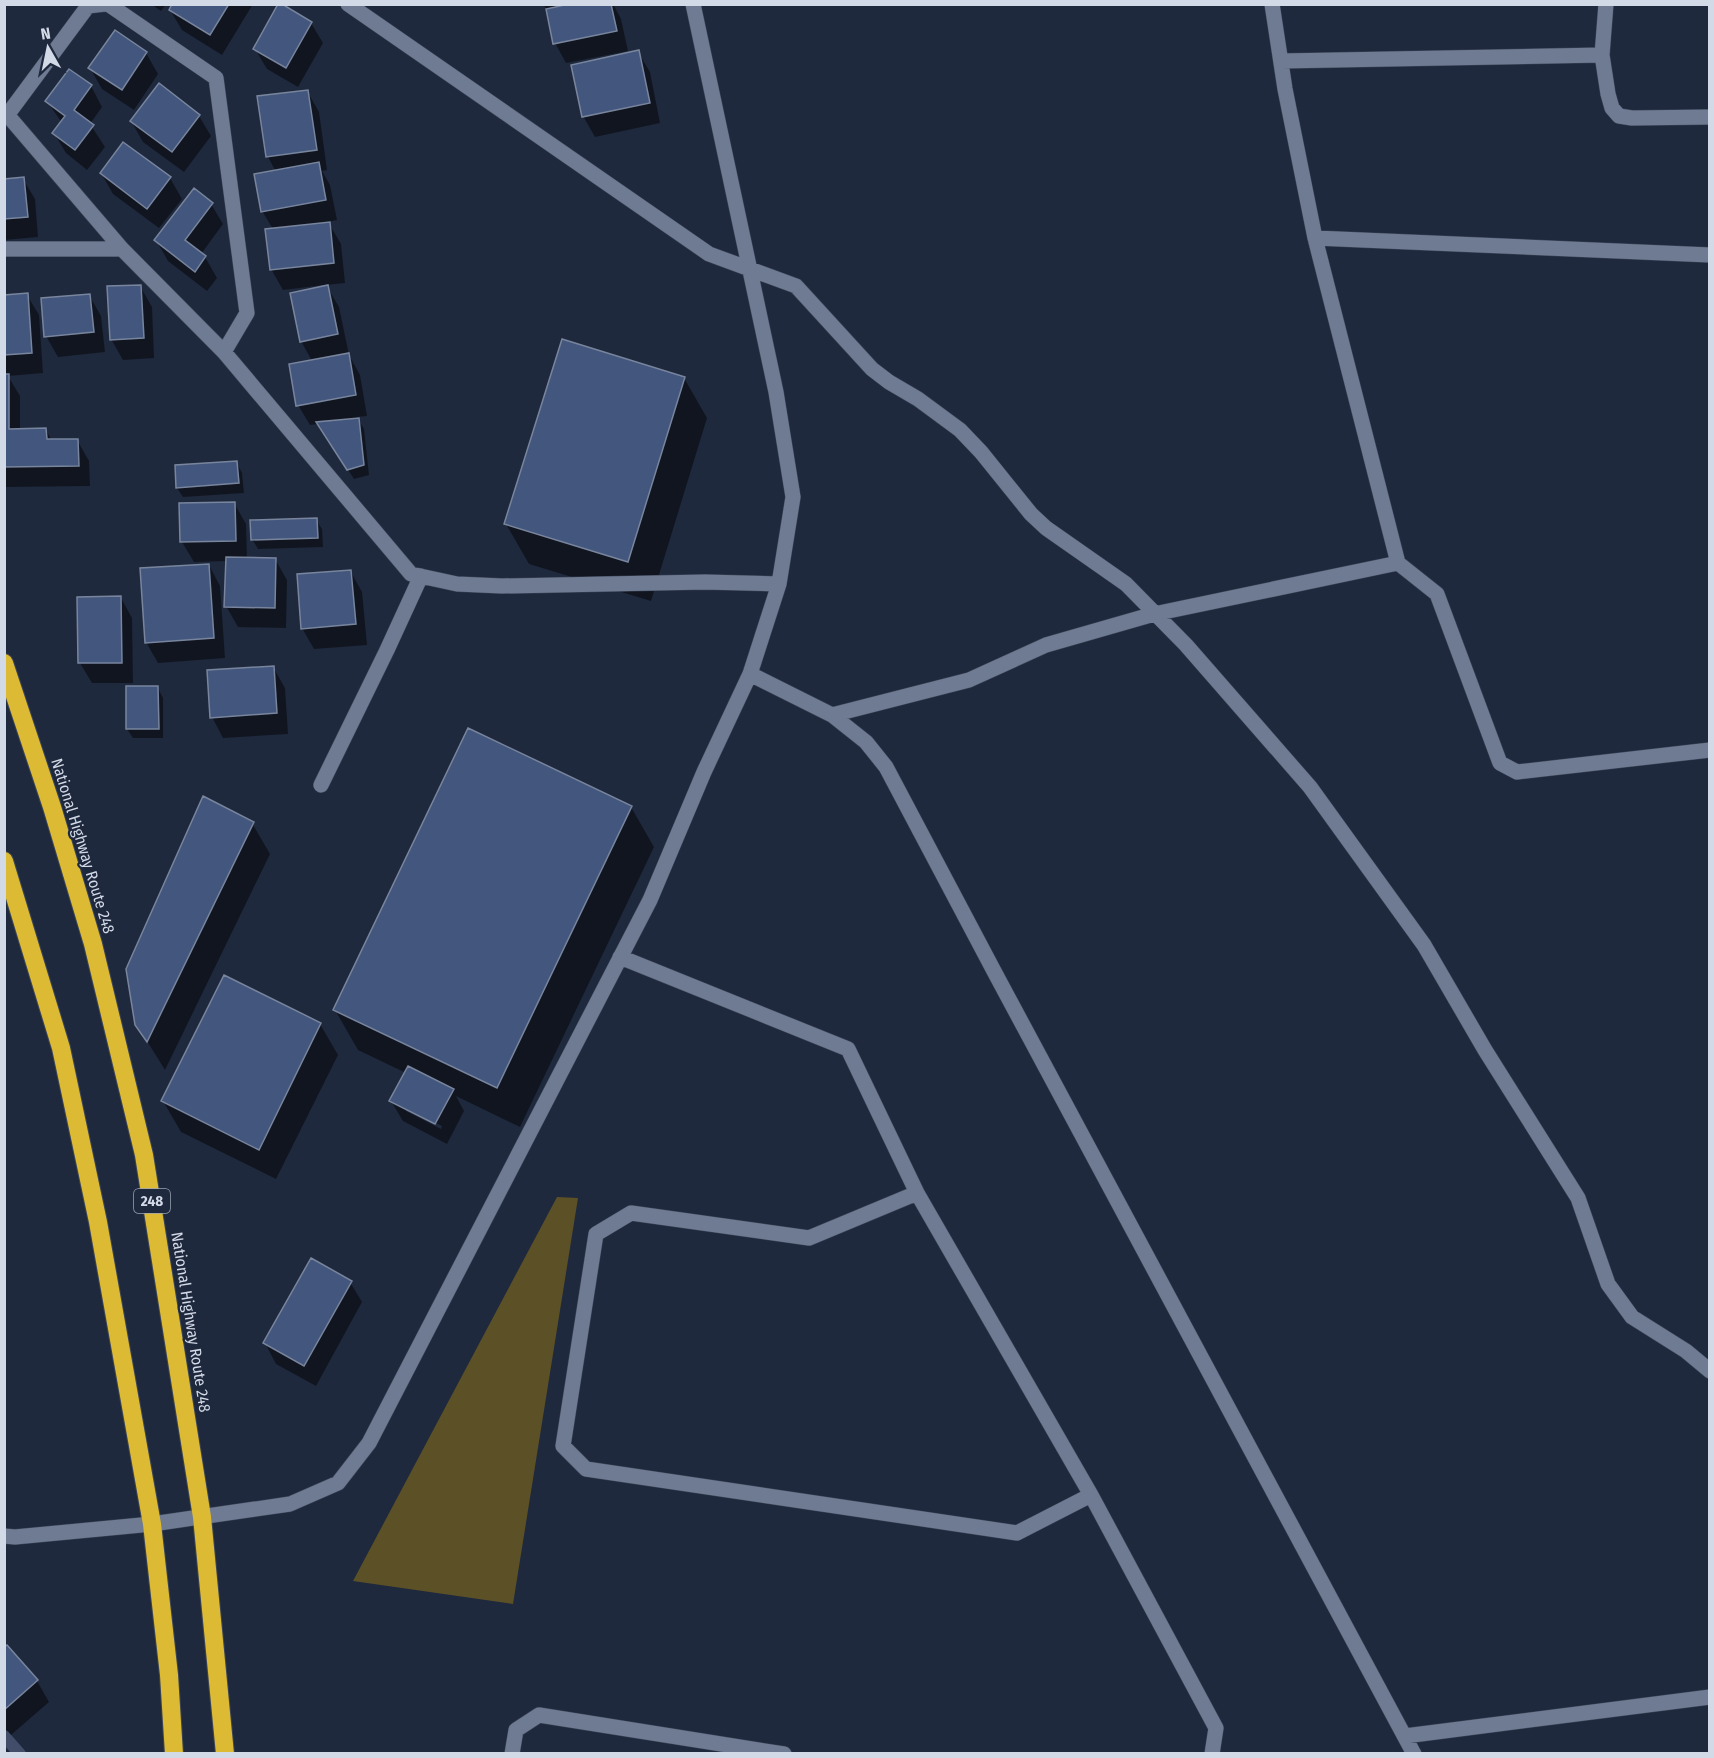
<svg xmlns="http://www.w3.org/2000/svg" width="1714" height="1758" viewBox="0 0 1714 1758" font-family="'Fira Sans Condensed',sans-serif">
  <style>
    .green { fill: #5c5026 }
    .shadow { fill: #0007; fill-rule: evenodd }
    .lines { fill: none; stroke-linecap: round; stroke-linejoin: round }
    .stream { stroke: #424d69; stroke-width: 12 }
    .building { fill: #43567d; stroke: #78859d; stroke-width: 1.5 }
    .minor-casing { stroke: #3d4557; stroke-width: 16 }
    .highway-casing { stroke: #3d4557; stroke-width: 20 }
    .minor { stroke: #6e7b93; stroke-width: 15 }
    .highway { stroke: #dcba34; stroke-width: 18 }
    .labels { text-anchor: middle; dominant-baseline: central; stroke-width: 4.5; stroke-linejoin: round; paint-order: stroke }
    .shield { fill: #1f293d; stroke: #9ca4b4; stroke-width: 1.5 }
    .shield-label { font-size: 15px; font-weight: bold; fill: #d2d9e7 }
    .street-label { font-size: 16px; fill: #d2d9e7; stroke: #1f293d }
  </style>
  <rect width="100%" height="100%" fill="#1f293d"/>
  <!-- green -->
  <path class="green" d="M557,1197L578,1198L513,1604L353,1581Z"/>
  <!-- shadow -->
  <path class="shadow" d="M151,4H166L161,11Z
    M174,4H253L222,55L182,30L170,10Z
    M543,4H613L621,19L628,51L566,63L555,43L549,13Z
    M311,23L323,43L298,87L267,69L255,49Z
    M115,32L146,53L158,74L134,110L102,89L90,68Z
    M638,52L650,72L660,123L595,137L583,116Z
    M91,86L102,107L90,124L105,147L87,170L66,153L54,133L62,123L47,101Z
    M307,91L319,112L327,170L322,171L330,185L337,220L328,222L341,244L345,283L326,285L339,307L349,355L360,375L367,416L357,417L364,429L369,475L354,479L318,424L310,425L298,405L312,361L301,341L324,285L283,290L271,269L273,229L262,211L276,172L268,157Z
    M199,116L211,136L184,172L143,142L131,121Z
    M101,173L170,178L182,199L159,228L113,194Z
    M23,179L35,199L38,237L4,240V180Z
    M211,204L223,224L201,254L205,257L217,278L207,291L168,261L156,240Z
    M140,286L152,307L154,358L123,360L111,339Z
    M27,295L39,315L43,373L8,376L20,396V430H46L52,441L77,440L89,461L90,486L4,487V296Z
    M89,295L101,316L105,352L58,357L46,336Z
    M684,378L707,418L651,601L529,564L506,524Z
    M237,463L242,473L244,493L183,497L177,488Z
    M234,503L246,524L247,559H275L287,580L286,628L238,627L226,606L227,561L194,562L182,542Z
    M316,520L322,529L323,547L258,549L252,539Z
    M209,565L220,586L225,658L158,663L146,642Z
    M351,572L362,592L367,645L314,649L302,628Z
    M121,598L132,618L133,683H92L80,663Z
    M273,667L285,688L288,734L223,738L212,717Z
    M158,688L163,698V738H133L127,729Z
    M631,807L654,847L520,1127L456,1096L464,1111L447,1144L403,1121L391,1101L406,1073L358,1050L335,1010ZM406,1108L442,1126L441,1129L406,1111Z
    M252,823L270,854L165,1070L137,1025Z
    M225,977L320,1024L338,1055L276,1179L181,1132L163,1101Z
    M350,1282L362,1302L316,1386L276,1364L265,1343Z
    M7,1647L37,1681L49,1702L4,1741V1649Z"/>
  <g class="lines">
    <!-- stream -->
    <path class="stream" d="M4,1736L20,1754"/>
  </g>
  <!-- building -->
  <path class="building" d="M172,4H229L210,35L169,10Z
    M278,4H282L312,22L286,68L253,49Z
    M569,4H611L617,31L553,44L546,9Z
    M115,30L147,52L122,90L88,68Z
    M639,50L650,103L582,117L571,65Z
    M69,69L92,85L74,110L94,125L75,150L52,133L65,116L45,101Z
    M159,83L200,115L172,152L130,121Z
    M308,90L317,150L266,157L257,96Z
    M123,142L171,177L147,209L100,173Z
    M319,162L326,200L261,212L254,174Z
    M24,177L28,217L4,219V179Z
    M194,188L213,203L185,240L206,256L195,272L154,240Z
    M330,222L334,263L270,270L265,229Z
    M141,285L144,338L110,340L107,286Z
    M328,285L338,334L300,342L290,293Z
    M28,293L32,353L4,355V295Z
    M90,294L94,332L44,337L41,298Z
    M562,339L685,377L628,562L504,524Z
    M349,353L356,395L296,406L289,364Z
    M4,374H9V429L46,428L47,439H78L79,466L4,467Z
    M359,418L364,465L347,470L316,422Z
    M237,461L239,483L176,488L175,465Z
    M235,502L236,541L180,542L179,503Z
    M317,518L318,538L251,540L250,520Z
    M226,557L276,558L275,608L224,607Z
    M209,564L214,638L145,643L140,568Z
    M351,570L356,624L301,629L297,574Z
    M121,596L122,663H78L77,597Z
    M274,666L277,713L210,718L207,670Z
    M126,686H158L159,729H126Z
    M468,728L632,806L497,1088L333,1010Z
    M203,796L254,822L147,1042L135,1025L126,969Z
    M224,975L321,1023L259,1150L161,1101Z
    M408,1066L454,1089L435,1124L389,1101Z
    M311,1258L352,1281L304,1366L263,1343Z
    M7,1645L38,1680L4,1710V1647Z"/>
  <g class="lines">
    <defs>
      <path id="minor" d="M108,4L216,78L247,313L224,352
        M348,4L709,254L796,286L872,369L889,382L918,399L960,430L981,452L1031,514L1046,528L1126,584L1186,645L1310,787L1424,945L1485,1050L1578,1198L1608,1284L1632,1317L1686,1351L1710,1371
        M1606,4L1602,55L1608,94L1612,108L1619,116L1632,118L1710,117
        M1281,61L1602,55
        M4,111L122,249L224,352L411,574L457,584L502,586L705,582L779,584
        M8,114L88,6L105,4
        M1315,238L1710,255
        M4,249H122
        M1398,563L1437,594L1500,763L1517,772L1710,750
        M750,674L832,715L866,742L886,767L995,973L1414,1754
        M832,715L969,680L1046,645L1154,614L1398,563L1315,238L1285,89L1272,4
        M321,785L387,650L421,576
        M620,957L848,1049L917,1193L1091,1495L1216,1728L1212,1754
        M917,1193L809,1238L631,1213L596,1234L563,1446L586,1469L1017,1533L1091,1495
        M4,1536L15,1537L152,1524L290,1504L338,1483L369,1443L650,900L704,772L750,674L779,584L793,497L776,392L693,4
        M1405,1736L1710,1697
        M512,1754L516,1730L539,1715L784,1754"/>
      <path id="highway" d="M4,663L52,807L93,944L144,1155L202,1517L225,1754
        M4,861L61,1048L98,1222L152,1524L169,1675L174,1754"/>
    </defs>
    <!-- minor casing -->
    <use href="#minor" class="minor-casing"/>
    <!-- highway casing -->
    <use href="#highway" class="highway-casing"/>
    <!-- minor -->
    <use href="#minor" class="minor"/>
    <!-- highway -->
    <use href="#highway" class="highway"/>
  </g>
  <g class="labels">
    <!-- shield labels -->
    <rect class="shield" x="134" y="1189" width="36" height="24" rx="4.5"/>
    <g class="shield-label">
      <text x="152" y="1201">248</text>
    </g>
    <!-- street labels -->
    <g class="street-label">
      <text transform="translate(83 846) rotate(73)">National Highway Route 248</text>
      <text transform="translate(191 1322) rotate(81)">National Highway Route 248</text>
    </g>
  </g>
  <!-- border -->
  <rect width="1714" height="1758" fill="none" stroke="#d2d9e7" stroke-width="12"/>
  <!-- north arrow -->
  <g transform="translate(48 48) rotate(351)" stroke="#1f293d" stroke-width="4.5" paint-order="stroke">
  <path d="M0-4.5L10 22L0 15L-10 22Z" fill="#d2d9e7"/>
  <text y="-9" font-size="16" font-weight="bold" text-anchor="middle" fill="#d2d9e7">N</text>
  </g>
</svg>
